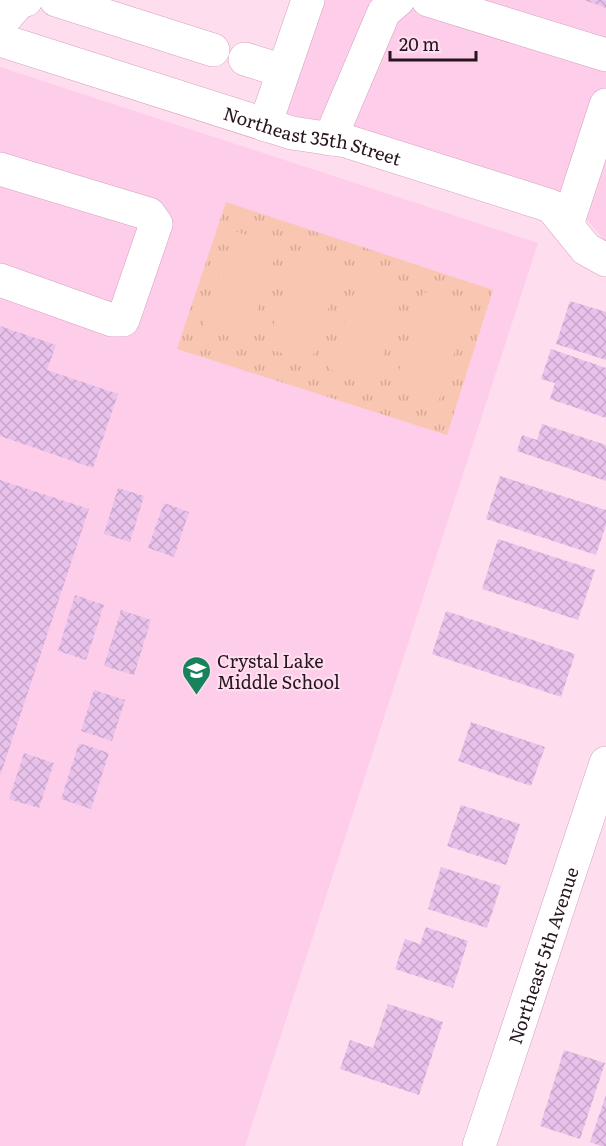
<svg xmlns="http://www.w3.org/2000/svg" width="606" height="1146" viewBox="0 0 606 1146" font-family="Literata,serif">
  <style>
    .built { fill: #fecde9 }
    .park { fill: url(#park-tufts) }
    .garden { fill: #f9c6b1 }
    .building { fill: url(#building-cross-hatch) }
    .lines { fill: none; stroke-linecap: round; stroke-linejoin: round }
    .minor-casing { stroke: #d4a1be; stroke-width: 34 }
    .minor { stroke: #fff; stroke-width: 33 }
    .labels { text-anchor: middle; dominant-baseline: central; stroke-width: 4.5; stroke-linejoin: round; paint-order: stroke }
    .street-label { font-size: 18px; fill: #26141f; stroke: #feddef }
    .poi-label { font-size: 18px; fill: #26141f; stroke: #feddef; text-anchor: start }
  </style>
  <defs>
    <pattern id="park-tufts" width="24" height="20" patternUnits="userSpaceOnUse" patternTransform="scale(1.5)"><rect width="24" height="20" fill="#f9c6b1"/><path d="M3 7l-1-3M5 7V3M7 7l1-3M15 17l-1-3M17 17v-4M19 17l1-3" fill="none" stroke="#d5a998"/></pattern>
    <pattern id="building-cross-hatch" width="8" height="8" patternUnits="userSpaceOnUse" patternTransform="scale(1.5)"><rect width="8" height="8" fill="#e9c2ec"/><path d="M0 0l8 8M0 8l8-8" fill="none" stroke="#c8a6ca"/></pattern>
  </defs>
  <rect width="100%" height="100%" fill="#feddef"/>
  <!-- built -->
  <path class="built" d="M323,0H606V242L565,194L353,128L283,113Z
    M0,67L538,243L245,1146H0Z"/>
  <!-- park -->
  <path class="park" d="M226,202L493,290L447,435L177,349Z"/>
  <!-- garden -->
  <path class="garden" d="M234,231L279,245L247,342L202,328Z
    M298,251L342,266L311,362L266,348Z
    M361,272L406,287L374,383L329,369Z
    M425,292L469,307L438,403L393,389Z"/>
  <!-- building -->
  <path class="building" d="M584,0H606V8Z
    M570,301L606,312V360L556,344Z
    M0,326L56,345L47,370L118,394L93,468L0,436Z
    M551,349L606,368V418L550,399L555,383L541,379Z
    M542,424L606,445V481L517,451L522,435L537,440Z
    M500,476L606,510V525L596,555L486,519Z
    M0,480L89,509L0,776Z
    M118,488L144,496L130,542L104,534Z
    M164,503L189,512L174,557L148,548Z
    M498,539L595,570L578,620L482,589Z
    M75,595L104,605L86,660L58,651Z
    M121,610L151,620L134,675L104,666Z
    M446,611L575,654L561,697L432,654Z
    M94,690L125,700L112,741L81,731Z
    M471,722L545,747L531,786L458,761Z
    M79,743L109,753L91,809L61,799Z
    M24,753L54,763L39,808L9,799Z
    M461,805L520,824L506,865L447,846Z
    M441,867L501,886L487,928L428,909Z
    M426,927L468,941L453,988L395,969L405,939L420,944Z
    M388,1004L443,1022L419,1095L340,1069L350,1040L373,1048Z
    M564,1050L605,1063L580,1139L540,1126Z
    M606,1095V1146H601L590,1142Z"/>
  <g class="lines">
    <defs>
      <g id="minor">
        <path d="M56,0L213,50"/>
        <path d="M428,0L606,55"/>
        <path d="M0,24L19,2L26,0"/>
        <path id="s1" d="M0,40L292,133L346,141L551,206L586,249L606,260"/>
        <path d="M245,59L283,71"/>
        <path d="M265,125L308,0"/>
        <path d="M330,139L384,12L398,0"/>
        <path d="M0,169L149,214L156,224L123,320H112L0,280"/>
        <path d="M567,225L606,105"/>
        <path id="s2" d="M479,1146L606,763"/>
      </g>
    </defs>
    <!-- minor casing -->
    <use href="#minor" class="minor-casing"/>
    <!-- minor -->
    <use href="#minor" class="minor"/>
  </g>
  <!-- icons -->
  <defs>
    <symbol id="school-pin" viewBox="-11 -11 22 30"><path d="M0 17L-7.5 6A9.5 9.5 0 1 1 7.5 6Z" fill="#18825d" stroke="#feddef"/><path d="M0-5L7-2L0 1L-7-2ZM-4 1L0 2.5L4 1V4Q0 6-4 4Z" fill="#fff"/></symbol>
  </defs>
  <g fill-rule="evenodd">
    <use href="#school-pin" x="180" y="654" width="33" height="45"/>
  </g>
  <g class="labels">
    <!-- street labels -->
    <g class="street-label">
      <text stroke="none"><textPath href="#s1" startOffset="327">Northeast 35th Street</textPath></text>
      <text stroke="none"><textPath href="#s2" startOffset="201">Northeast 5th Avenue</textPath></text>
    </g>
    <!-- poi labels -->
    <g class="poi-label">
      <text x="217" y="660">Crystal Lake<tspan x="217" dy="21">Middle School</tspan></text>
    </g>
  </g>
  <!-- scale -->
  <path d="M390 51v9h86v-9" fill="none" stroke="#26141f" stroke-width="3"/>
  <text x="399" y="51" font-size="18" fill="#26141f" stroke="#feddef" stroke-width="4.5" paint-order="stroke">20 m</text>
</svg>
